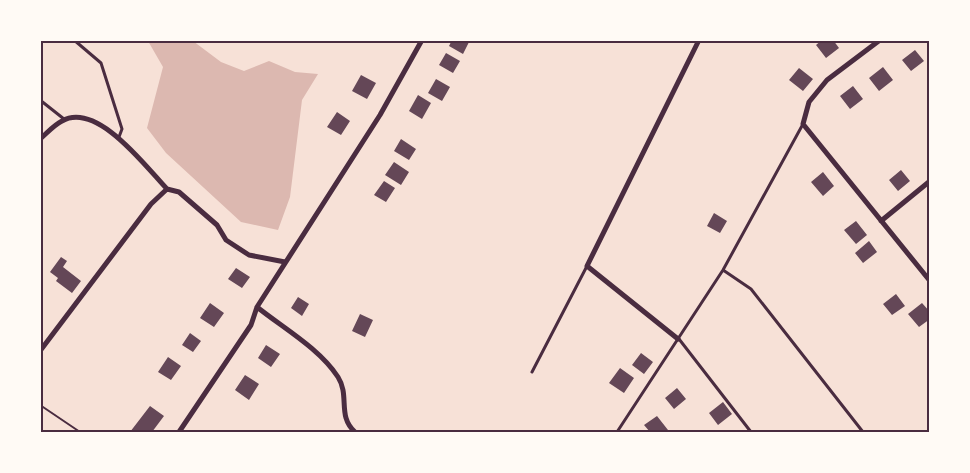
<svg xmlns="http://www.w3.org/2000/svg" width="970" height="473" viewBox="0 0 970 473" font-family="Manrope,sans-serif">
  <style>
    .water { fill: #dcb8b0 }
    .building { fill: #644757 }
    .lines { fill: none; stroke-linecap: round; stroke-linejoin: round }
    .path { stroke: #4a2c40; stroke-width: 2 }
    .service { stroke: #4a2c40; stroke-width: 3 }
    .minor { stroke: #4a2c40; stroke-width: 5 }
    .neatline { fill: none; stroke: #4a2c40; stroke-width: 2 }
  </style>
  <rect width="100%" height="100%" fill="#f7e1d7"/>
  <!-- water -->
  <path class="water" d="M148,41H193L221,62L244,71L269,61L295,72L318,74L302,100L290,197L278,230L241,222L166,153L147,128L163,67Z"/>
  <!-- building -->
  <path class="building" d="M452,40H470L463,54L449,46Z
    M822,40H833L839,48L826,58L816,45Z
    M915,50L924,61L911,71L902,60Z
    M446,53L460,61L453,73L439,65Z
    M883,67L893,80L879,91L869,78Z
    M799,68L813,79L803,91L789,80Z
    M361,75L376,83L367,99L352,91Z
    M436,79L450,87L442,101L428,93Z
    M853,86L863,99L850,109L840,96Z
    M418,95L431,103L422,119L409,111Z
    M337,112L350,121L341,135L327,127Z
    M401,139L416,149L409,160L394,151Z
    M394,162L409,172L401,185L385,175Z
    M901,170L910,181L898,191L889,180Z
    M823,172L834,186L823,196L811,182Z
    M384,181L395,188L386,202L374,195Z
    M714,213L727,221L720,233L707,226Z
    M856,221L867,235L856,244L844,230Z
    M869,241L877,252L863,263L855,253Z
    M61,257L67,261L63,267L81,281L72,293L56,281L58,278L50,272Z
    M236,268L250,277L242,288L228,279Z
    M896,294L905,306L892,315L883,304Z
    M298,297L309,304L302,316L291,308Z
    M210,303L224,313L214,327L200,318Z
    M922,303L930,312V319L919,327L908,314Z
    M360,314L373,320L365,337L352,331Z
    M190,333L201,341L193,352L182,345Z
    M266,345L280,354L271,367L258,358Z
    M641,353L653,362L644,374L632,365Z
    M168,357L181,366L171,380L158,372Z
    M620,368L634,378L624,393L609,383Z
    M245,375L259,384L249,400L235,390Z
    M677,388L686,399L674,409L665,398Z
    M723,402L732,414L718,425L709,413Z
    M150,406L164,416L152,432H130Z
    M657,416L668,430L664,432H650L644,425Z"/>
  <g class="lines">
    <!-- path -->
    <path class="path" d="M40,405L80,432"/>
    <!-- service -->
    <path class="service" d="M74,40L101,63L122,129L119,137
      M40,100L64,119
      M723,270L751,289L863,432
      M679,339L751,432
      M532,372L587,266
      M617,432L723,270L803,124"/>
    <!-- minor -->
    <path class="minor" d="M880,40L827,80L809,102L803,124L930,281
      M40,139C47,133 54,125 62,121C97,101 146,167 167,189L179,192L217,225L226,240L249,255L285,262
      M881,221L930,181
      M257,307C283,328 319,348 338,377C350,396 337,416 355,432
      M678,339L587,266L699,40
      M40,351L151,204L167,189
      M179,432L251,325L257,307L380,115L422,40"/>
  </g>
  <!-- border -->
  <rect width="970" height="473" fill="none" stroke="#fffaf5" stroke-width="84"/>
  <rect x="42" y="42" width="886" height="389" class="neatline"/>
</svg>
